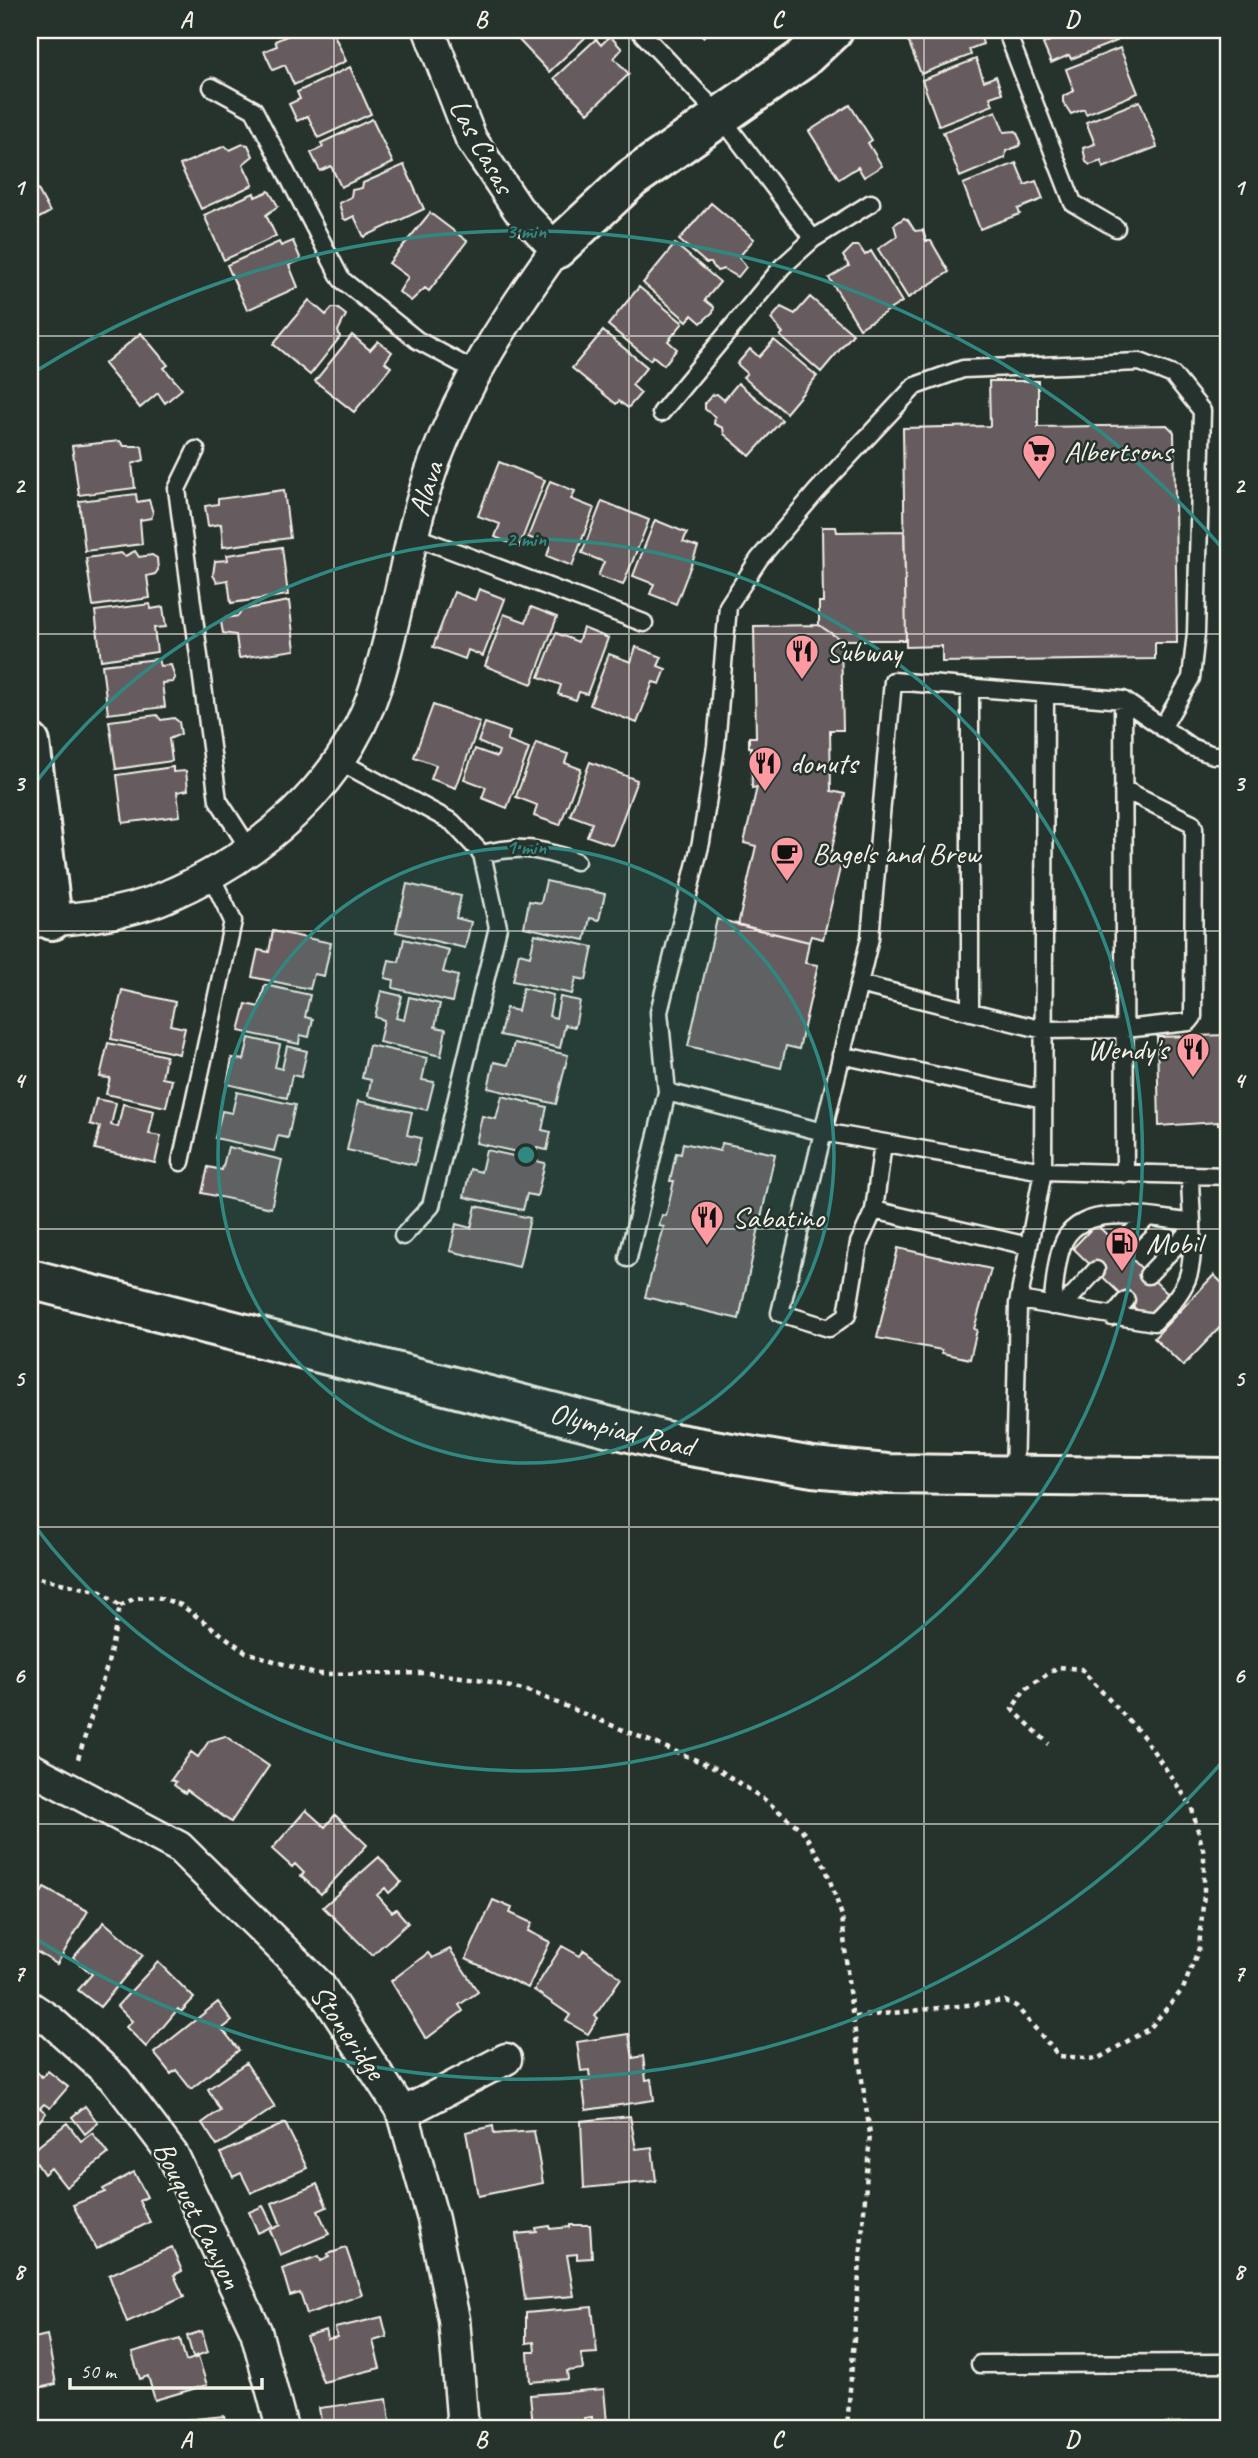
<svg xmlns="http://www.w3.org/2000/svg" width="1258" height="2458" viewBox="0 0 1258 2458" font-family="Caveat,sans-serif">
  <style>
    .building { fill: #665b5e; stroke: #f4f1e8; stroke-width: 2 }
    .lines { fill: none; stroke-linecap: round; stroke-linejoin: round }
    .lane-casing { stroke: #f4f1e8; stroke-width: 21 }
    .street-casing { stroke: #f4f1e8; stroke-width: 35 }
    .secondary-casing { stroke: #f4f1e8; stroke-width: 44 }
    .path { stroke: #f4f1e8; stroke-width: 4.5; stroke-dasharray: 5 5; stroke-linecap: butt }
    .lane { stroke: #26332d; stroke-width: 16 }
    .street { stroke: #26332d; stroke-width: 30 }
    .secondary { stroke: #26332d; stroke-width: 38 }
    .grid { fill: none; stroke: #f4f1e8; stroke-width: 2; stroke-opacity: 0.55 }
    .ring { fill: none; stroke: #318880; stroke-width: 3.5 }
    .labels { text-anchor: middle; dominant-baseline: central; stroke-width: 5; stroke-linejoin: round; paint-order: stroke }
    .street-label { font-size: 30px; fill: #f4f1e8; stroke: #26332d }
    .poi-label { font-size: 30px; fill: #f4f1e8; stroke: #26332d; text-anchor: start }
    .centre { fill: #318880; stroke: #26332d; stroke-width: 3.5 }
    .ring-label { font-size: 21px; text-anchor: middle; font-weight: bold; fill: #318880; stroke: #26332d; stroke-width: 5; stroke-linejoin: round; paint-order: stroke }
    .neatline { fill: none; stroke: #f4f1e8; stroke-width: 2.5 }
    .grid-label { font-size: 23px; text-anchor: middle; font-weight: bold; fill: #f4f1e8 }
  </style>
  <rect width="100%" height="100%" fill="#26332d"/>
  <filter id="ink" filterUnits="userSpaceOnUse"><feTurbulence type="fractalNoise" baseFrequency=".0143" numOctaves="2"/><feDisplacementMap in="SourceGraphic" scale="14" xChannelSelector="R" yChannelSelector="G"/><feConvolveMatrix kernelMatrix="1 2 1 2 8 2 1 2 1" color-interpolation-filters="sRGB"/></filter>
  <g filter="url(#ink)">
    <!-- building -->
    <path class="building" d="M300,30H332L346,61L294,85L285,65L273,70L264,51L277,46L275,41Z
      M524,30H587L590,33L549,72L516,37Z
      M696,30H710L703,37Z
      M904,30H979L983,44L969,49L971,55L921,74Z
      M1050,30H1113L1117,41L1071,59L1069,55L1051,63L1043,44L1054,39Z
      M610,36L622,49L614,58L629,74L588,113L554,78L596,39L601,45Z
      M1120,48L1138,93L1086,114L1084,109L1071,114L1063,102V96L1074,91L1066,69Z
      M976,59L984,81L996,76L1002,93L990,97L993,105L939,126L922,80Z
      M350,67L371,114L318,138L308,116L297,121L289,104L300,99L297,92Z
      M1140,101L1157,147L1103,168L1101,161L1090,165L1086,162L1083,148L1095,144L1086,122Z
      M850,105L872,140L868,143L882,166L864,177L858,167L839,179L809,131Z
      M996,111L1004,132L1016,131L1021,142L1019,146L1006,151L1005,158L960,177L943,132Z
      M372,119L393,163L341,187L331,166L320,171L311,153L323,147L321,143Z
      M243,144L248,145L253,156L243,164L253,185L201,209L180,165L225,146L230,150Z
      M1016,163L1025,185L1036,181L1043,199L1018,209L1020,214L980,229L963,184Z
      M404,165L424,209L364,237L354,216L346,220L343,218L339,203L351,197L352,190L362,188L363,183Z
      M30,175L50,212L30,223Z
      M269,191L278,206L266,215L276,236L224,260L204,215L254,193L255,197Z
      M711,203L754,239L739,257L746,267L738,277L724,269L717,271L711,263H706L679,240Z
      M430,213L467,241L429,291L425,288L411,301L399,292L408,277L389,263Z
      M904,218L908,220L915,231L923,230L926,241H931L949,272L908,298L878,249L897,236L894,225Z
      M293,241L301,260L289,265L298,287L247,310L227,265L279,242L281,246Z
      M675,244L720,282L705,300L714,307L713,312L701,323L692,315L687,321L643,283Z
      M853,246H859L865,255L871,251L902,302L860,328L829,278L849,266L843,256Z
      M639,287L683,323L668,341L677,349L664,365L653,356L650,360L608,325Z
      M810,297L853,334L821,372L780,336L783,333L771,319L781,307L795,314Z
      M309,300L326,315L332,308H337L346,315L338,331L340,337L310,375L273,344Z
      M603,331L647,367L632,385L641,393L628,408L619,401L616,404L572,368Z
      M141,333L168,365L164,368L182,389L165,403L158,393L140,408L104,364Z
      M352,335L370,350L378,341L392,352L385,362L391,367L354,412L315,381Z
      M774,340L817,376L786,413L743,377L747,373L737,364L750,349L759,357Z
      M989,381H1038V427L1167,425L1174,432L1177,643H1155V659L942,662V646L906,647L903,428L990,426Z
      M738,383L782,420L750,456L724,434L723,428L714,424L715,417L705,409V403L712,395L717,394L724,400Z
      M120,441L124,446H142L144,460L132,464L135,488L79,495L72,446Z
      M499,462L545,480L519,547L495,537L500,524L478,516Z
      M550,481L575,491L571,499L594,508L572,566L547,556L550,546L528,537Z
      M284,490L290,538L223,547L221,524L208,526L205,506L218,504V499Z
      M136,494L137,502L149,500L153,513L151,518L140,520L142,544L85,551L79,501Z
      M602,501L649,520L623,585L598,576L604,562L582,553Z
      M655,520L687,533L683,542L698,547L676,604L650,594L654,584L633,576Z
      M822,527H836L837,532L904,531L906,640H841L819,625V602H823Z
      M282,547L288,595L231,603L228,580L217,582L213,575L215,561L228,560L227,555Z
      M135,551L139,557L152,555L157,558L158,570L155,574L147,576L150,598L93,606L86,558L121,553L125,556Z
      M479,589L505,599L483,656L468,650L465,659L433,647L454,592L475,600Z
      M289,601L295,650L239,658L236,635L223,633L221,622L225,618L238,616L241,610Z
      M150,604L151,609L163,607L166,627L154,628L157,652L101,660L95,611Z
      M531,607L557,617L532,684L485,666L504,614L526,622Z
      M819,625L841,640L843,730H830L831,791L845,794L830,857L842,860L823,939L811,936L809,942L738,925L756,846L744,843L757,787L752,788L751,747H749V737H756L754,626Z
      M583,628L608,638L587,694L579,692L576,700L558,694L561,685L539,677L556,633L578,642Z
      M636,647L662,657L658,666L666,669L660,684L653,682L637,723L590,705L609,654L631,662Z
      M158,659L160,666L171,665L175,678L173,682L162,683L165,707L108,714L102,665Z
      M433,705L480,722L456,788L431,779L436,765L414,757Z
      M157,715L161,720L174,718L179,722L181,734L169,739L172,761L116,769L109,721Z
      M485,723L510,732L507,741L529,749L507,808L482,798L486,787L464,779L475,749L497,757L499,751L478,742Z
      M536,743L568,754L565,763L581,769L560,825L534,816L537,805L516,797Z
      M590,762L637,780L613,845L587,836L592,823L570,815Z
      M173,767V772L186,771L188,790L177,792L180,816L123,823L117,775Z
      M546,881L605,894L599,920L590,918L585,940L524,927L529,901L541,903Z
      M407,884L461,896L456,918L471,922L465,948L396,932Z
      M717,919L809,942L805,963L818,965L799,1049L786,1046L781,1068L688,1046Z
      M273,931L331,943L324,976L314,974L310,989L252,977L258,950L269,952Z
      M535,934L593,947L586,980L576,978L572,994L513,981L519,953L530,956Z
      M404,939L449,950L443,972L458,976L452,1002L393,988L394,980L385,978L389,960L399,962Z
      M265,985L310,995L305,1017L313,1019L309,1037L300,1035L299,1044L239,1031L246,1004L259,1007Z
      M523,988L553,995L549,1016L556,1018L560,997L580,1001L575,1027L565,1025L560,1048L500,1035L506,1008L518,1011Z
      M122,990L175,1002L170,1025L185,1028L179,1054L111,1039Z
      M381,991L402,996L396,1018L404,1020L409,997L440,1004L435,1027L446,1029L441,1056L379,1042L384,1020L375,1017Z
      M1228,1035V1125H1218V1122L1159,1126L1157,1037Z
      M249,1038L280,1045L275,1067L282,1069L287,1046L307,1051L301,1077L292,1075L287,1098L227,1084L232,1058L244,1060Z
      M108,1043L166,1056L162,1078L172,1080L166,1107L106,1094L110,1078L100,1077Z
      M514,1043L568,1055L556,1104L488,1088L494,1062L508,1065Z
      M369,1045L427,1058L422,1080L434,1082L427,1110L368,1096L371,1080L362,1078Z
      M237,1092L295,1105L288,1138L278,1136L274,1151L215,1138L222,1111L232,1113Z
      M502,1096L547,1107L542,1130L551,1132L547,1150L537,1148L535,1156L476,1143L482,1116L496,1119Z
      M96,1099L116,1103L111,1125L118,1127L123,1104L154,1111L149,1134L161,1136L155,1163L95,1149L100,1127L90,1124Z
      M358,1101L412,1112L407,1135L421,1138L415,1165L347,1150Z
      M683,1143L720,1151L722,1143L775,1154L739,1319L645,1297L664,1227L659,1226L662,1215L666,1216L674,1181H670L676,1153L681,1154Z
      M228,1147L282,1160L271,1208L202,1193L208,1167L222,1170Z
      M486,1150L545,1163L537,1196L527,1194L523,1210L464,1197L470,1169L481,1172Z
      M476,1206L530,1218L519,1267L450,1251L456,1224L471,1228Z
      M1096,1224L1169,1295L1146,1319L1073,1248Z
      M898,1248L991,1269L974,1329L977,1330L970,1359L942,1353V1350L877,1338Z
      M1214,1275L1228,1289V1319L1183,1366L1154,1338Z
      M225,1736L269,1766L231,1822L187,1790L185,1793L174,1785L176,1782L171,1780L191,1752L198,1757L209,1741Z
      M306,1810L325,1827L335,1815L367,1845L321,1894L301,1876L304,1873L295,1864L292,1867L272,1849Z
      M379,1857L401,1882L389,1893L385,1888L377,1895L392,1912L396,1909L408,1923L372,1955L323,1907Z
      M44,1888L88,1911L57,1964L37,1952L34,1956L30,1953V1928L34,1921L30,1918V1912Z
      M493,1900L512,1908L510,1913L532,1923L528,1931L550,1942L528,1988L466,1959Z
      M104,1922L143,1955L100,2007L78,1990L92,1974L73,1958Z
      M562,1946L580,1956L584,1950L621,1978L595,2016L598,2018L588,2034L566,2021L570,2015L534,1990Z
      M450,1949L478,1992L459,2005L463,2011L426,2039L391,1981L428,1953L432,1958Z
      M158,1962L194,1998L181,2012L178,2009L146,2047L126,2027L132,2021L117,2006Z
      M218,2002L232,2021L222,2029L239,2050L191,2089L176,2070L171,2074L154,2053Z
      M629,2034L633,2058L643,2056L646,2080L651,2079L654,2100L586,2110L582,2081L590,2080L589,2070L581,2071L577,2042Z
      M246,2063L275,2107L217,2146L202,2123L220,2110L208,2089Z
      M30,2066L42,2077L48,2071L68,2087L50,2108L44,2104L40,2108L46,2113L30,2132Z
      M85,2106L98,2123L85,2134L72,2117Z
      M630,2116L636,2149L652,2147L656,2181L584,2188L581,2121Z
      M67,2123L81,2141L92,2133L108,2154L66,2187L51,2168L44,2174L30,2153Z
      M285,2123L307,2168L251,2193L241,2173L233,2177L221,2153Z
      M493,2126L494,2134L534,2131L543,2183L478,2196L466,2132Z
      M134,2172L147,2197L139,2201L150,2222L96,2249L73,2205L105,2192L103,2189Z
      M317,2184L327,2207L318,2211L329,2234L280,2255L270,2230L281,2225L272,2203Z
      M263,2206L273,2226L258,2233L249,2212Z
      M570,2225H590L592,2258L577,2259V2254L567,2255L574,2296L525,2300L516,2234L537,2232L536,2228L550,2226V2229L570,2227Z
      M172,2247L182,2271L174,2275L184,2297L127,2322L109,2275Z
      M346,2248L362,2295L307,2314L300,2293L290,2296L282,2269L319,2256L321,2261L329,2257L328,2254Z
      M592,2307L597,2353L581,2354L583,2369L567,2371L568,2379L530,2382L528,2352H535L534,2342L526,2343V2313Z
      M382,2317L387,2337L373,2341L380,2368L323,2382L306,2336L326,2330L328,2339L337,2337L335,2328Z
      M202,2331L208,2352L193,2357L187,2336Z
      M47,2335L56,2384L30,2390V2339Z
      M180,2339L186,2361L198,2357L207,2385L155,2400L148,2376L140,2379L132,2353Z
      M604,2389L607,2423L592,2424V2417L584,2418L585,2428H536L533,2425L530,2395Z
      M387,2399L391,2428H322L319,2408Z
      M224,2416L227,2428H157V2426L175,2423V2427L185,2425V2420Z
      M1208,2422V2428H1165V2423Z"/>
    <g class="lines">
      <defs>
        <path id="lane" d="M639,30L721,117L813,239
          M1006,30L1073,203L1116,228
          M212,87L254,110L341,279L417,340L475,371
          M661,413L782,267L813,239L871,203
          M196,450L177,489L218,800L250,850
          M414,536L644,623
          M1123,700L1125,1174
          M1228,755H1213L1191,747L1123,700L893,681L870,938L823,1132L1043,1171L1228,1176
          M339,761L452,822L482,854C521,844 539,849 576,861
          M859,984L1044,1030L1125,1029L1189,1022L1193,1017L1194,828L1192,823L1123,789
          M970,1012V688
          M841,1055L1043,1099
          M181,1162L233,921L210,874
          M874,1210L883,1143
          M403,1236L431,1206L498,927L482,854
          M1028,1246L874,1210L859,1243L847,1315L829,1328L780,1313L823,1132L667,1092L659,1012L701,842L716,746L728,606L759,559L816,492L915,386L963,369L1140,362L1173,375L1202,411L1196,633L1191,678L1162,728
          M1118,1246L1146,1219
          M628,1258L667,1092
          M1148,1275L1190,1231
          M1019,1300L1154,1322C1167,1309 1180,1296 1187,1279C1197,1253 1190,1204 1190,1176
          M1052,1306C1055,1287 1055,1264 1062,1246C1078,1199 1152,1219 1190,1222
          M1062,1307L1096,1270
          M1112,1317L1126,1300
          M1014,1477L1018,1304L1043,1171L1045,694
          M980,2364L1228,2363"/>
        <g id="street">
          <path id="s1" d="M30,922C73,919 125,915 165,897C259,856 344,786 376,686C400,612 408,533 435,460C464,383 508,316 556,249L518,209L471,139L429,30"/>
          <path d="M30,1768L179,1847L320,1986L403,2113L433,2219L454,2319L463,2428"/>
          <path d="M30,2007L51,2021L116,2080L173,2155L256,2331L282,2428"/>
          <path d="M403,2113L506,2059"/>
        </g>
        <g id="secondary">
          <path d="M556,249L631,179L801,60L833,30"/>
          <path d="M30,743L52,920"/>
          <path id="s2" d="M30,1279L673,1443L813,1467L887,1474L1228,1478"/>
        </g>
      </defs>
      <!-- lane casing -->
      <use href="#lane" class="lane-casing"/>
      <!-- street casing -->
      <use href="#street" class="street-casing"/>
      <!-- secondary casing -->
      <use href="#secondary" class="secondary-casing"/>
      <!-- path -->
      <path class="path" d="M30,1576L101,1592L120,1606L108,1663L77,1762
        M120,1606L135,1598L157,1597L181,1605L246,1652L315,1674L428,1673L478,1679L531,1692L718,1769L765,1800L802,1830L825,1866L842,1916L849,1991L870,2134L847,2428
        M855,2017L1005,2001L1016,2006L1059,2056L1097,2059L1150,2028L1183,1989L1199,1948L1204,1894V1853L1191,1805L1142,1735L1081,1669L1058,1667L1025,1689L1012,1709L1049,1744"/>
      <!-- lane -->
      <use href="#lane" class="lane"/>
      <!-- street -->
      <use href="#street" class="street"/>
      <!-- secondary -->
      <use href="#secondary" class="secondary"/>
    </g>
  </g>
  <!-- grid -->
  <path class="grid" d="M334,30V2428M629,30V2428M924,30V2428M30,336H1228M30,634H1228M30,931H1228M30,1229H1228M30,1527H1228M30,1824H1228M30,2122H1228"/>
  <!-- distance rings -->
  <circle cx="526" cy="1155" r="308" fill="#318880" fill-opacity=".12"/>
  <g class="ring">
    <circle cx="526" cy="1155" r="308"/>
    <path d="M31 789A616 616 0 1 1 31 1521"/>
    <path d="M1223 1761A924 924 0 0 1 36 1939M36 371A924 924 0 0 1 1223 549"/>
  </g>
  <!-- icons -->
  <defs>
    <symbol id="supermarket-pin" viewBox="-11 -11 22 30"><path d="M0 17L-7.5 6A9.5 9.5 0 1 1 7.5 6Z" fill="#ff9aa2" stroke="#26332d"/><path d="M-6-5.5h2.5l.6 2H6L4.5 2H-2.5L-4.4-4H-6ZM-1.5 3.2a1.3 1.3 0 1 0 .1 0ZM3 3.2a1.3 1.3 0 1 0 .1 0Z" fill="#111"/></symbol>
    <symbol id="restaurant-pin" viewBox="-11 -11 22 30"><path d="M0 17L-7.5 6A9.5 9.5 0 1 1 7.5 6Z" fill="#ff9aa2" stroke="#26332d"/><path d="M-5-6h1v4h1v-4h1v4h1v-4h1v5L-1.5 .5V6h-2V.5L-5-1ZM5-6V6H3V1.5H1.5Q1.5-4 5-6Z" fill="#111"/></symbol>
    <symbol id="cafe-pin" viewBox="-11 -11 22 30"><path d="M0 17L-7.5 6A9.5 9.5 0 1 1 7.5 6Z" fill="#ff9aa2" stroke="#26332d"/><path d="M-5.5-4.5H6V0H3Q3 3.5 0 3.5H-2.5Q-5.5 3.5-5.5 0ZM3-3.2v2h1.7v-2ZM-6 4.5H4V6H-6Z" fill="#111"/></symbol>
    <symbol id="fuel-pin" viewBox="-11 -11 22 30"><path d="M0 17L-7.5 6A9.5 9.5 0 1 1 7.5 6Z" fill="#ff9aa2" stroke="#26332d"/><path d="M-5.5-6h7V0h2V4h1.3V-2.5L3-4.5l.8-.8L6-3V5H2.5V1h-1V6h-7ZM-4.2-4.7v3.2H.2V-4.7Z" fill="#111"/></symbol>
  </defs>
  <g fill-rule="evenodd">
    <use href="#supermarket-pin" x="1020" y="432" width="38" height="52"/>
    <use href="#restaurant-pin" x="783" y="632" width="38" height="52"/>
    <use href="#restaurant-pin" x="746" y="744" width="38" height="52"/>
    <use href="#cafe-pin" x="768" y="834" width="38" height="52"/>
    <use href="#restaurant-pin" x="1174" y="1030" width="38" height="52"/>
    <use href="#restaurant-pin" x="688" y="1198" width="38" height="52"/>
    <use href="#fuel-pin" x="1103" y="1224" width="38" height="52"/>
  </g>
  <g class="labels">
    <!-- street labels -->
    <g class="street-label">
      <text transform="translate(482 146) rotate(61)">Las Casas</text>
      <text stroke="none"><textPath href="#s1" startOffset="649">Alava</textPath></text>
      <text stroke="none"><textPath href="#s2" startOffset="611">Olympiad Road</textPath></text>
      <text transform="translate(348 2032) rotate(55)">Stoneridge</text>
      <text transform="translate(198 2215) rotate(63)">Bouquet Canyon</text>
    </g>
    <!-- poi labels -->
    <g class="poi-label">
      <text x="1064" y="451">Albertsons</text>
      <text x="826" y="651">Subway</text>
      <text x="790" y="763">donuts</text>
      <text x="812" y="853">Bagels and Brew</text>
      <text x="1168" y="1049" text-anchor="end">Wendy's</text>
      <text x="732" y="1217">Sabatino</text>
      <text x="1146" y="1243">Mobil</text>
    </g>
  </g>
  <circle cx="526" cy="1155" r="10" class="centre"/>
  <g class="ring-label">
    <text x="526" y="238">3 min</text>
    <text x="526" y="546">2 min</text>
    <text x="526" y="854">1 min</text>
  </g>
  <!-- margin -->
  <rect width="1258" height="2458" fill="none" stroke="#26332d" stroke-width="77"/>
  <!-- scale -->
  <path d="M70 2378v10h192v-10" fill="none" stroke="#f4f1e8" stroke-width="3.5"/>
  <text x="80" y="2378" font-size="21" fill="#f4f1e8" stroke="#26332d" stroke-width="5" paint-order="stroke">50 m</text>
  <rect x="38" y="38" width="1182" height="2382" class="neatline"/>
  <g class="grid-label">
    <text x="186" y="27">A</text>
    <text x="481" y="27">B</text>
    <text x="777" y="27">C</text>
    <text x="1072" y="27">D</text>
    <text x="19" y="195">1</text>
    <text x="1239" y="195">1</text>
    <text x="19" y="493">2</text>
    <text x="1239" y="493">2</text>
    <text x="19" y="791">3</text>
    <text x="1239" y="791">3</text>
    <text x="19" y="1088">4</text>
    <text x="1239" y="1088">4</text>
    <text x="19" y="1386">5</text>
    <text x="1239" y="1386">5</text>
    <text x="19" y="1683">6</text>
    <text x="1239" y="1683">6</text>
    <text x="19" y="1981">7</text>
    <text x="1239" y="1981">7</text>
    <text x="19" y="2279">8</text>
    <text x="1239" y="2279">8</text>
    <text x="186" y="2447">A</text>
    <text x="481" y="2447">B</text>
    <text x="777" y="2447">C</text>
    <text x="1072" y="2447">D</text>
  </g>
</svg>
